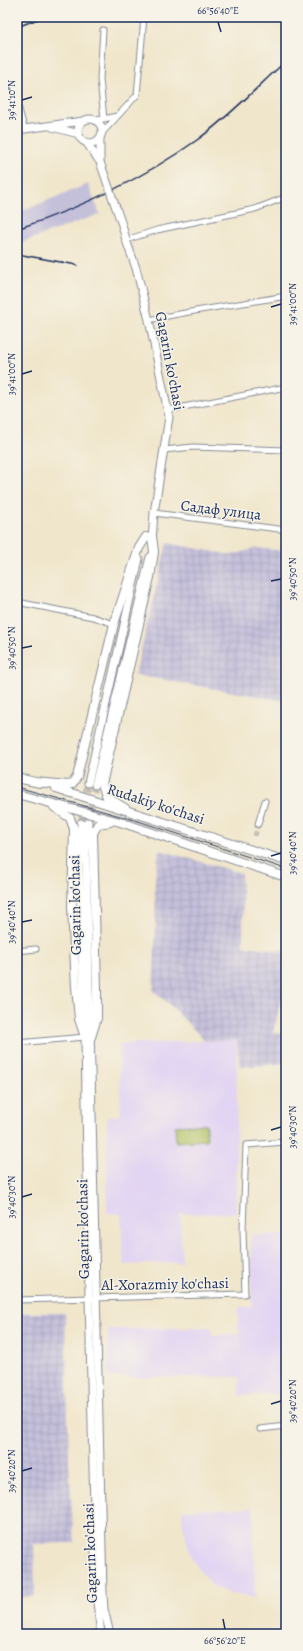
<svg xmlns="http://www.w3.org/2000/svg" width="303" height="1651" viewBox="0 0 303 1651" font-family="Alegreya,serif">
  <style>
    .built { fill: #e2d4f3 }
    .industrial { fill: url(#industrial-grid) }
    .railway { fill: #c5c0da }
    .green { fill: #b3c163; stroke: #677860 }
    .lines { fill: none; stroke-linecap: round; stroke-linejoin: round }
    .minor-tunnel { stroke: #c5c1b5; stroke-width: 5; stroke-dasharray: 5 2.5; stroke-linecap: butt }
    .secondary-tunnel { stroke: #c5c1b5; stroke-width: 7; stroke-dasharray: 7 3.5; stroke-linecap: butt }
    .minor-casing { stroke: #868a94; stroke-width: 7 }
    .secondary-casing { stroke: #868a94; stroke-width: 9 }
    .primary-casing { stroke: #868a94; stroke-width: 10 }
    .minor { stroke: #fff; stroke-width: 5 }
    .secondary { stroke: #fff; stroke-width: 7 }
    .primary { stroke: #fff; stroke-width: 8 }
    .tram { stroke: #1b2f5e; stroke-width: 1 }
    .rail { stroke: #1b2f5e; stroke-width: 1.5 }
    .secondary-bridge-casing { stroke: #868a94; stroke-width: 9; stroke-linecap: butt }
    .secondary-bridge { stroke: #fff; stroke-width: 7 }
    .ticks { fill: none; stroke: #1b2f5e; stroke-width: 1.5 }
    .labels { text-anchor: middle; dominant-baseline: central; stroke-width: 3; stroke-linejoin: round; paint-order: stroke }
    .street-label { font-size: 15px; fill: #1b2f5e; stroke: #f7f3e8 }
    .neatline { fill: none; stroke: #1b2f5e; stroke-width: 1.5 }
    .ticks-label { font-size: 10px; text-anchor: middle; fill: #1b2f5e }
  </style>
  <defs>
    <pattern id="industrial-grid" width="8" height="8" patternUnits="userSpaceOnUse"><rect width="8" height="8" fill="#c5c0da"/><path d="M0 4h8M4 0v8" fill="none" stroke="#a9a5be"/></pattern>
  </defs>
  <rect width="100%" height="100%" fill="#f7f3e8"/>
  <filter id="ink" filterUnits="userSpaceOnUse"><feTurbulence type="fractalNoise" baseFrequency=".025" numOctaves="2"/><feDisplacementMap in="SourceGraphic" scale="8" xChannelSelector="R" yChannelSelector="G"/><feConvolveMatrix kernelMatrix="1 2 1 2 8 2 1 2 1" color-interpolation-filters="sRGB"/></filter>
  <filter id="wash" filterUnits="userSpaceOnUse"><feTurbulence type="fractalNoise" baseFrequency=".012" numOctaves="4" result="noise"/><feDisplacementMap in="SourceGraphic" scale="16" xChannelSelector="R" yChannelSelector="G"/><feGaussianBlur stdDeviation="0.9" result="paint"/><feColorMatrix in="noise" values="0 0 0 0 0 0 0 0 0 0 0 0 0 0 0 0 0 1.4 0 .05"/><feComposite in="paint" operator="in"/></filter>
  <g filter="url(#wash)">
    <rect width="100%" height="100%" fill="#f0e6cb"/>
    <!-- built -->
    <path class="built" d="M237,1040L236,1213L180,1214L182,1262L124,1265L121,1214L107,1213V1117L121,1115L119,1044Z
      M251,1235H286V1394L239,1395V1377H108V1329L211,1328L212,1336L237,1334L239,1356L238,1308L252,1307Z
      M253,1508L255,1598L228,1593L213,1586L203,1575L194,1562L189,1550L183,1524L182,1510Z"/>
    <!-- industrial -->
    <path class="industrial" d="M167,543L232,555L256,548L286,551V701L135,675Z
      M159,850L241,873L243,911V946L286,951V1000L281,999L273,1033L286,1034V1063L240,1067L237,1040L205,1041L171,1006L153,990L156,929L155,882Z
      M17,1313H65L69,1464L74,1543L34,1544L35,1596L18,1597L17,1602Z"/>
    <!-- railway -->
    <path class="railway" d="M88,184L100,214L17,244V213Z"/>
    <!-- green -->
    <path class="green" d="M206,1124L207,1140L176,1142L175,1126Z"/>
  </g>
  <g filter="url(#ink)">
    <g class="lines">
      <!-- minor-tunnel -->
      <path class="minor-tunnel" d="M255,836L258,824"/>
      <!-- secondary-tunnel -->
      <path class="secondary-tunnel" d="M88,822L95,785
        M81,823L88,783"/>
      <defs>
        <path id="minor" d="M103,30L100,79L104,119
          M17,102L24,128
          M94,120L104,119L117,116
          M102,133L137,95L144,17
          M126,240L157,230L255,209L286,197
          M149,320C194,310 240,304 286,296
          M168,410L286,387
          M164,450L193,447L286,450
          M154,513L286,530
          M17,602L93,617L114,624
          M258,824L265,801
          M17,951L36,949
          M17,1043L85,1037
          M17,1300L245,1294L243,1230L246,1145L286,1142
          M260,1429L286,1426"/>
        <path id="secondary" d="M78 131a12 12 0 1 1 24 0a12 12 0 1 1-24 0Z
          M52,127L79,134
          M17,130L83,121
          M86,142L100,162
          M100,160V138
          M126,240L136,268L149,320L169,417L154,513L152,541
          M88,783L139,559
          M95,785L150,557
          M88,822L86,853L103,1594L104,1609L110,1634
          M81,823L79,866L85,1037L89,1297L96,1594L101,1634"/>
        <path id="primary" d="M17,778L40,783
          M35,782L68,785L72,784L77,777L114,624L139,548L146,537
          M56,788L286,861
          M17,794L120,822L286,877
          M54,807L70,818L74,829L72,907L76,987L79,1019L85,1037
          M126,809L107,797L102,784L150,577L154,552L152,536
          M91,1037L97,1018V990L93,833L98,824L110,822"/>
      </defs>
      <!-- minor casing -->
      <use href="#minor" class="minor-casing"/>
      <!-- secondary casing -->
      <use href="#secondary" class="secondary-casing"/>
      <!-- primary casing -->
      <use href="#primary" class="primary-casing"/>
      <!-- minor -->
      <use href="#minor" class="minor"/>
      <!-- secondary -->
      <use href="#secondary" class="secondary"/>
      <!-- primary -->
      <use href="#primary" class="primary"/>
      <!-- tram -->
      <path class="tram" d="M17,787L138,821L286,869"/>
      <!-- rail -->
      <path class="rail" d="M17,27L43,17
        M17,229C80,208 142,179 197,140C229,117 257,87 286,61
        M17,254L77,265"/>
      <defs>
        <path id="secondary-bridge" d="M100,162L122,225L126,240"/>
      </defs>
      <!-- secondary-bridge casing -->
      <use href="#secondary-bridge" class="secondary-bridge-casing"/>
      <!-- secondary-bridge -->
      <use href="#secondary-bridge" class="secondary-bridge"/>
    </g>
  </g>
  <!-- ticks -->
  <path class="ticks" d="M218,22L221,32M22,100L32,97M271,307L281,304M22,374L32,371M271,581L281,579M22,648L32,646M271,856L281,853M22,922L32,920M271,1130L281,1127M22,1197L32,1194M271,1404L281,1401M22,1471L32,1468M223,1619L225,1629"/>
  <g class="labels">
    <!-- street labels -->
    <g class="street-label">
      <text transform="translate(170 361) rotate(79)">Gagarin ko'chasi</text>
      <text transform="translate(221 510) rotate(7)">Садаф улица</text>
      <text transform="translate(156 804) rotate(18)">Rudakiy ko'chasi</text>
      <text transform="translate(75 905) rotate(-91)">Gagarin ko'chasi</text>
      <text transform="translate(83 1229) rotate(-91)">Gagarin ko'chasi</text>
      <text transform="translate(165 1284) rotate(-1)">Al-Xorazmiy ko'chasi</text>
      <text transform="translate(90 1553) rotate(-92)">Gagarin ko'chasi</text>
    </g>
  </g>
  <!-- margin -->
  <rect width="303" height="1651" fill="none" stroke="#f7f3e8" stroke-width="44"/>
  <rect x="22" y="22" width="259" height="1607" class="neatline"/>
  <g class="ticks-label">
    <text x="218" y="14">66°56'40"E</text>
    <text transform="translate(11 100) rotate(-90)" y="4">39°41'10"N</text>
    <text transform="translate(292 304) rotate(-90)" y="4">39°41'00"N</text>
    <text transform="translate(11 374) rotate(-90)" y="4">39°41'00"N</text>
    <text transform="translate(292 579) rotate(-90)" y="4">39°40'50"N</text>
    <text transform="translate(11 648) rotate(-90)" y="4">39°40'50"N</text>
    <text transform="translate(292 853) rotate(-90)" y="4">39°40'40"N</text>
    <text transform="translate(11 922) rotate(-90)" y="4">39°40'40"N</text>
    <text transform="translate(292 1127) rotate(-90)" y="4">39°40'30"N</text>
    <text transform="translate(11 1197) rotate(-90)" y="4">39°40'30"N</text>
    <text transform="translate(292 1401) rotate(-90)" y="4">39°40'20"N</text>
    <text transform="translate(11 1471) rotate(-90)" y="4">39°40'20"N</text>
    <text x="225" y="1644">66°56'20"E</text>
  </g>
</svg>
